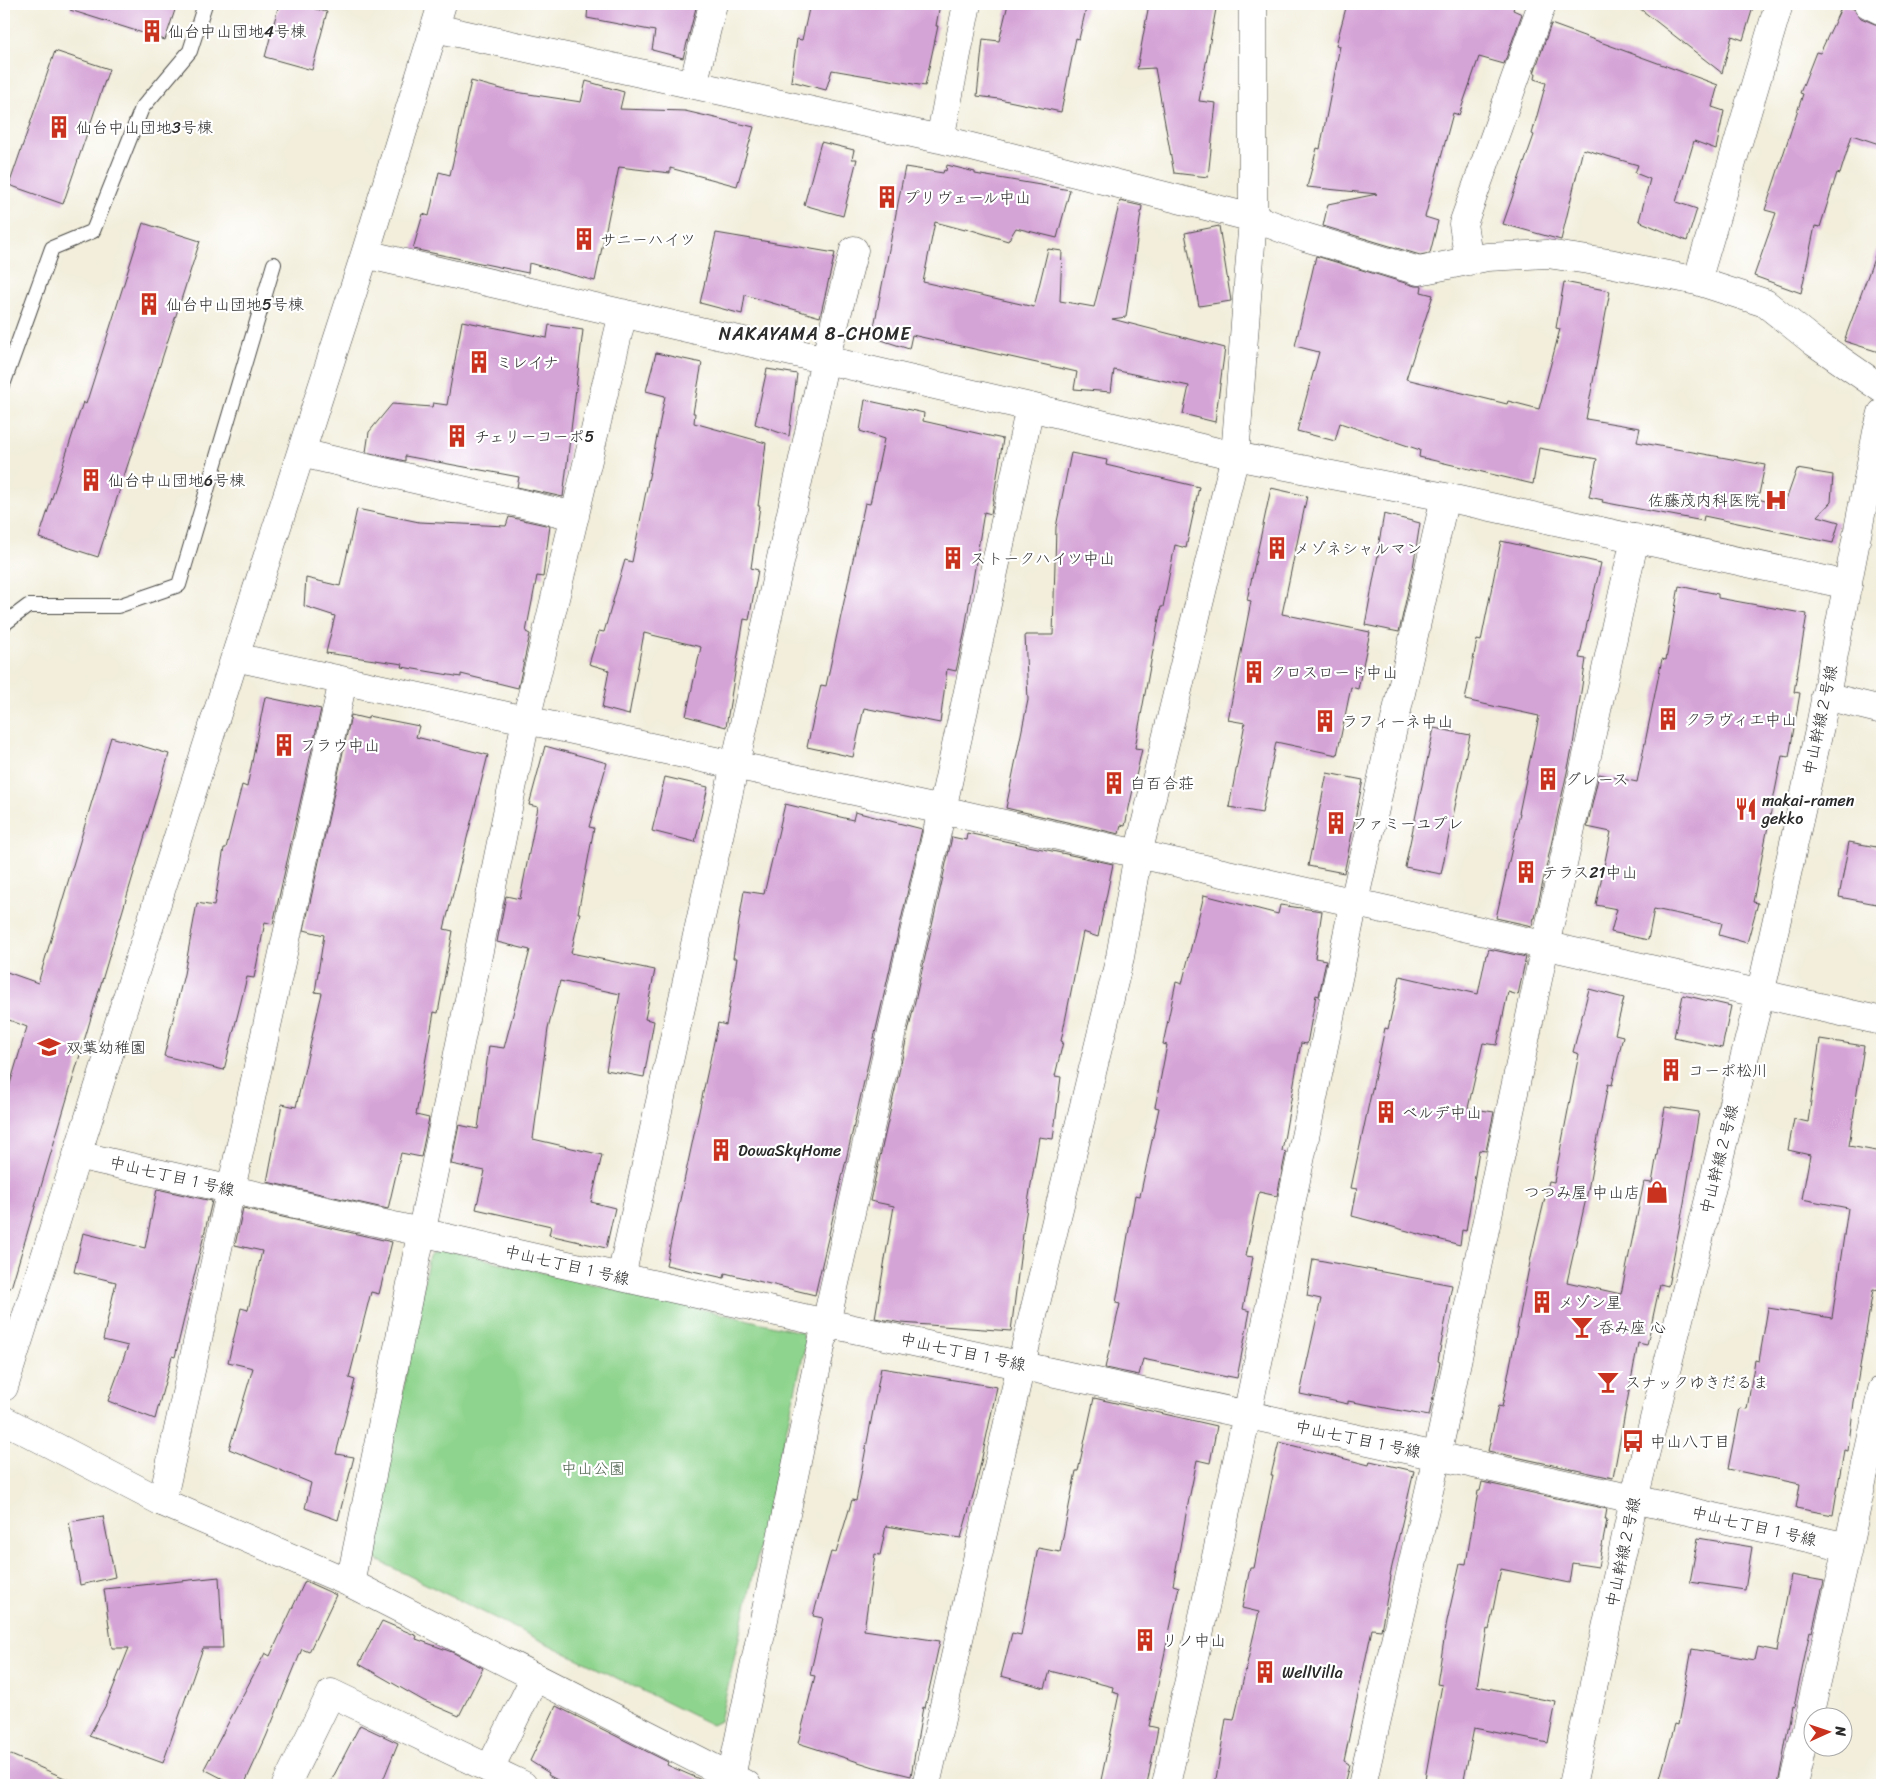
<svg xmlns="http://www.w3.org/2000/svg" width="1886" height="1789" viewBox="0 0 1886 1789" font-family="Sriracha,'Klee One',sans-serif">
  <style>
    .green { fill: #8fd48e; stroke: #5d805c }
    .building { fill: #d5a4d7 }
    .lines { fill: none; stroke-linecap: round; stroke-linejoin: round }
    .service-casing { stroke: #494845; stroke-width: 16 }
    .minor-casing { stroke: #494845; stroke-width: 29 }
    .tertiary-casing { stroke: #494845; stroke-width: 29 }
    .service { stroke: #fff; stroke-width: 14 }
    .minor { stroke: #fff; stroke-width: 28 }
    .tertiary { stroke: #fff; stroke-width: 28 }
    .labels { text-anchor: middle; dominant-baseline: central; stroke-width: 4.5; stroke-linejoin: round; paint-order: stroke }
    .poi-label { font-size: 16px; fill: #2b2b2b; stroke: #fff; text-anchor: start }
    .street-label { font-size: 16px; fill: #2b2b2b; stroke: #fff }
    .park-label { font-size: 16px; fill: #495e49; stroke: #fff }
    .neighbourhood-label { font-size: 18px; letter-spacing: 1px; fill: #2b2b2b; stroke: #fff }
  </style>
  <rect width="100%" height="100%" fill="#fff"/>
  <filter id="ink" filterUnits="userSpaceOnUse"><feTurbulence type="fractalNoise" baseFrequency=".02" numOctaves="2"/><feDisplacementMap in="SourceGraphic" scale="10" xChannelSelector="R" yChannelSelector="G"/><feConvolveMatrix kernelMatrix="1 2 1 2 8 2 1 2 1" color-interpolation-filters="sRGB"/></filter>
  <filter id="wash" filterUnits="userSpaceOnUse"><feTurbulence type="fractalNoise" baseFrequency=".0096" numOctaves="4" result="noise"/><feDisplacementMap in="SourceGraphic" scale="20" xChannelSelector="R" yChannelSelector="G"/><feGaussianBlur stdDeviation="1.12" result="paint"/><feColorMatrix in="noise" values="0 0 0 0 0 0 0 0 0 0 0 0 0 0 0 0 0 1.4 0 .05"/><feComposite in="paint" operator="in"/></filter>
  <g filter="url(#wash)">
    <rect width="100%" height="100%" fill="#f2eedb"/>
    <!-- green -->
    <path class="green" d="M441,1249L801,1332L806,1343L720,1721L712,1725L371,1557L429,1256Z"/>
    <g id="blocks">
      <!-- building -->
      <path class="building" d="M71,4H177L165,40L70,10Z
        M279,4H296L327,12L312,70L265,57Z
        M588,4H697L683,58L652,50L655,31L587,18Z
        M810,4H940L936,26H938L925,86L832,70L826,90L791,81L797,39L802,40Z
        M1008,4H1087L1079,39L1076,38L1061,112L999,99L977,96L983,39L999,41Z
        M1149,4H1187L1216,9L1199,101L1216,103L1208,177L1174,173L1155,68L1137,69Z
        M1347,4H1515L1513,10L1522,14L1504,64L1479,57L1459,115L1453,113L1425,217L1438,221L1430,253L1420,255L1323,226L1328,204L1377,194L1307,187L1317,148L1320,149L1340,46L1336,45Z
        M1634,4H1754L1743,40L1732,36L1722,73Z
        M1843,4L1854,9L1861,18L1882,27V145L1852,135L1840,174L1837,173L1820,227L1815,226L1801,293L1754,276L1776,213L1765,210L1803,94L1800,93L1816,52L1820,53Z
        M1551,24L1718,85L1712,107L1724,111L1716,149L1694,141L1676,202L1697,209L1687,241L1639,221L1650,179L1635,173L1638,165L1583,149L1561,240L1503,224L1534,135L1532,134L1546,83L1535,79L1536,73H1534Z
        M55,51L109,69L63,204L9,185Z
        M471,81L509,91L581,102L586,81L624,92L620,109L685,111L754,127L737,186L670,168V173L619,167L595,281L529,263L528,273L413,249L423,214L429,216L439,172L450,175Z
        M821,142L854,150L852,159H857L843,216L804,205Z
        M947,165L975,172V174L1070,190L1057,238L1016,228L1008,241L965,228V230L935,222L923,282L1034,307L1048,249L1062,251L1060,301L1094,307L1120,201L1142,206L1126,317L1112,319L1225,348L1215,422L1183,414L1189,386L1114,370L1111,392L1074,389L1077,372L912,335L909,349L872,337L905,167L943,173L944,170L946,171Z
        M143,223L200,241L98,557L39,538L83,402L86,404Z
        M1219,226L1231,301L1199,306L1185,233Z
        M716,233L835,253L820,317L745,295L742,314L700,303Z
        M1879,245H1882V353L1844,341Z
        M1316,256L1415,286H1422L1421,292L1433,295L1406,379L1507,404L1508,401L1539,409L1560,329L1556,328L1564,282L1610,291L1586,419L1640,428L1637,442L1765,465L1758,499L1784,506L1797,469L1833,475L1831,502L1818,516L1839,522L1833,543L1704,516L1703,521L1602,502L1603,500L1589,497L1597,459L1539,448L1533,484L1419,457L1420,450L1340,423L1335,441L1297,431L1319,352L1295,346Z
        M462,321L547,338L549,325L583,330L563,497L517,487L519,477L405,456V461L366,452L369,432L392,404L432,407L433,403L447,405Z
        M656,353L702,363L693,413H695L694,423L766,443L758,506H760L751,568L758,570L749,620L744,619L726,727L686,716L701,647L644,633L629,715L602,708L609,670L589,664L599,631L604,632L625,560L632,562L665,396L646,391Z
        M767,369L797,374L789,436L755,424Z
        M865,400L924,413L923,421L1003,439L991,514L984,512L964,635L956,671L947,669L940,723L864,708L853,757L807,747L821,685L826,686L865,503L870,504L884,439L860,431Z
        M1071,453L1107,460L1106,465L1199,487L1186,548L1175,545L1163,607H1161L1135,748L1142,749L1125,826L1121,825L1119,834L1006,808L1028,700L1025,635H1053L1056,527Z
        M1271,488L1307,496L1282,614L1370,632L1358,689L1351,687L1337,755L1276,742L1262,813L1229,807L1245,723L1228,720L1251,601L1247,600Z
        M357,509L419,522L506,526L509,517L550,526L543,577L537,576L526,632L530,634L518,688L461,674V677L402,667L403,664L326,653L335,616L304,606L306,578L340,586Z
        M1384,514L1420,523L1413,568L1399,632L1365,625L1378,555L1377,554Z
        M1501,541L1601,563L1579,658L1586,659L1573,745L1535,918H1534L1532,926L1496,918L1520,813H1519L1539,716L1465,700L1477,640L1481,641Z
        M1679,586L1718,594V598L1807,614L1794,692L1800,693L1789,757L1782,756L1753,902L1758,903L1747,943L1719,935L1722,923L1654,909L1648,940L1611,932L1617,909L1596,905L1611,832L1587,827L1599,774L1637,782L1662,659L1666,660Z
        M265,697L321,709L273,924L265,922L254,978L247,977L224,1070L164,1056L184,974L197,903L214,906L224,848H226L242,785L247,787Z
        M351,715L368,719V716L419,726L416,737L488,755L444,929L453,931L438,1013L434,1012L416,1115L429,1118L421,1157L401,1153L388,1209L267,1182L282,1104L296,1107L322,993L315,992L324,935L304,930Z
        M1434,728L1470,735L1441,874L1405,867Z
        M111,737L169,754L11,1288L4,1287V1104L27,1027L4,1018V971L38,983Z
        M545,746L607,763L589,827L594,828L578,913H580L571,953L655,970L645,1019L654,1021L644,1077L606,1070L620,994L560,981L548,1029L533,1139L602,1155L591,1202L615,1208L606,1248L549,1235L551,1226L476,1209L485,1171L451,1164L459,1125L478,1129L489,1046L504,1048L530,950L497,942L506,896L520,899L538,807L529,805Z
        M1327,773L1363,780L1344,873L1308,866Z
        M665,777L708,787L695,842L652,831Z
        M785,804L853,820L855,812L922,829L815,1295L725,1273L724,1278L666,1265L718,1023L726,1025L737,958H733L744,891L764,894Z
        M967,833L1113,864L1098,937L1083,932L1061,1041L1063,1042L1055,1076L1061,1077L1053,1139L1039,1137L1024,1226L1011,1331L901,1323L875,1318L894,1206L870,1201L952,837L966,840Z
        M1849,842L1882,848V905L1839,897Z
        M1204,895L1278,914L1280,905L1322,911L1315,958L1326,960L1319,996L1316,995L1307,1044L1301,1043L1282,1151L1286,1152L1277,1196L1259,1192L1246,1256L1253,1257L1243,1309L1250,1311L1237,1378L1227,1376V1377L1143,1359L1139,1375L1105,1368L1120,1304L1116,1303L1135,1195L1140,1196L1159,1108L1155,1107L1167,1045L1163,1044L1176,982L1182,984Z
        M1489,949L1526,957L1518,995L1508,992L1497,1045L1483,1043L1468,1108L1494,1112L1486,1151L1479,1150L1466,1231L1462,1230L1460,1245L1352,1216L1357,1189L1351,1188L1385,1028L1388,1029L1400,976L1478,994L1486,955H1487Z
        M1589,989L1624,998L1615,1034L1623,1036L1612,1085L1608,1084L1588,1190L1567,1282L1621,1294L1644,1182L1652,1183L1665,1107L1699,1112L1684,1203L1668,1286L1660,1284L1647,1345L1638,1343L1613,1478L1488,1451L1498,1406L1502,1407L1532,1252L1549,1181L1554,1182L1579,1054L1573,1052Z
        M1683,995L1731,1006L1722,1048L1674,1037Z
        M1820,1039L1864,1046L1849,1146L1882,1152V1291L1873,1290L1854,1402L1848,1451L1844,1450L1833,1515L1796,1508L1800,1484L1728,1469L1740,1408L1747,1409L1755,1360L1759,1361L1768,1308L1832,1318L1848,1208L1802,1199L1810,1155L1788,1150L1794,1119L1808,1122Z
        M157,1189L212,1201L175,1357L172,1356L155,1419L108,1401L128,1346L103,1340L116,1282L74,1272L83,1233L145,1248Z
        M243,1208L392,1242L379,1294L371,1292L349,1378L355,1380L336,1454L354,1457L338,1520L305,1508L311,1483L229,1449L253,1368L228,1362L241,1308L248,1310L262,1251L235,1245Z
        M1313,1259L1452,1285L1438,1361L1440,1362L1429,1416L1348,1401V1404L1300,1394L1321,1299L1307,1296Z
        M881,1368L997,1387L977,1481L961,1538L886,1526L880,1555L875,1554L864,1630L940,1641L925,1708L923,1707L911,1776L874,1767L798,1743L815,1676L810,1675L823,1618L813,1616L831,1552L836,1553L852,1500L856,1501Z
        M1094,1398L1217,1426L1210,1463L1197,1460L1186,1514L1173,1585L1179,1587L1149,1726L1158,1728L1147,1785H1100L1119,1694L1112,1692L1113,1687L1050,1671L1045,1688L1001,1676L1012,1633L1021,1635L1038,1548L1060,1552L1076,1471H1078Z
        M1279,1442L1369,1465L1370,1461L1414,1471L1390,1575L1391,1576L1381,1630L1372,1629L1344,1761L1349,1764L1344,1785H1215L1226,1719L1234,1720L1259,1612L1242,1608L1250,1568H1254L1273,1475H1271Z
        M1482,1482L1607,1509L1605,1520H1607L1598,1567L1572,1563L1569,1583L1501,1569L1489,1630L1487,1629L1477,1686L1556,1702L1548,1743L1474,1728L1463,1785H1459L1425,1779L1442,1685L1437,1684L1447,1621L1460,1563L1466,1564L1478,1491H1480Z
        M103,1516L115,1577L80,1585L69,1522Z
        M1698,1538L1752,1547L1745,1590L1690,1582Z
        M1791,1575L1824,1581L1812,1632L1810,1631L1794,1707L1792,1706L1778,1785H1687L1660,1778L1675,1724L1678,1725L1692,1649L1755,1660L1758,1647L1777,1651Z
        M219,1577L223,1648H203L163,1763L89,1736L107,1703L129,1648H112L104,1589Z
        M305,1581L336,1595L309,1652L302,1649L266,1737L244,1785H235L204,1769L265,1653L270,1656Z
        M382,1621L417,1636L416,1639L452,1652L483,1668L459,1716L424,1701L359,1664Z
        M556,1706L668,1762L667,1765L713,1785H567L548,1775L549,1773L530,1761Z
        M360,1725L398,1743L381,1785H329Z
        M4,1752L81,1785H4Z"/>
    </g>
  </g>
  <g filter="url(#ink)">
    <use href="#blocks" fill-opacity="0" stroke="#494845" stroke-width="1"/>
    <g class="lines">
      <defs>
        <path id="service" d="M4,382L52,248L93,231L142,108L190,51L205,4
          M4,624L28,606H118L179,585L274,264"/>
        <path id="minor" d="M1868,4L1882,11
          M435,28L940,139L1253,218L1305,237L1419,271L1487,257L1547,254L1609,263L1697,281L1765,303L1814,342L1882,389
          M693,85L713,4
          M940,139L967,4
          M365,254L1030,407L1235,456L1445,497L1848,585
          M1469,261L1463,224L1542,4
          M1697,281L1779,4
          M301,453L575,516
          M235,657L942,810L1882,1021
          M77,1155L235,657L365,254L442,4
          M621,1277L825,360L854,250
          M4,1387L77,1155L826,1323L1634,1499L1848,1547L1793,1785
          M162,1502L343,681
          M1848,1547L1882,1390
          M350,1583L526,720L623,313
          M490,1768L535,1677
          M731,1777L826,1323L942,810L1030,407
          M286,1785L331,1693L523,1785
          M926,1785L1021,1365L1120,957L1138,854L1235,456L1253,218V4
          M1166,1785L1247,1415L1354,902L1445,497
          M1362,1785L1437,1456L1545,946L1635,538"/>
        <path id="tertiary" d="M1825,696L1882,710
          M4,1420L162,1502L350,1583L747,1785
          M1572,1785L1634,1499L1760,995L1820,726L1877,432L1882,413"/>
      </defs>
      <!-- service casing -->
      <use href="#service" class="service-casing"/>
      <!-- minor casing -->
      <use href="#minor" class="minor-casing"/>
      <!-- tertiary casing -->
      <use href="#tertiary" class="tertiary-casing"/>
      <!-- service -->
      <use href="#service" class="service"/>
      <!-- minor -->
      <use href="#minor" class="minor"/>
      <!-- tertiary -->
      <use href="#tertiary" class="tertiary"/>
    </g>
  </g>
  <!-- icons -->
  <defs>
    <symbol id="building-bare" viewBox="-9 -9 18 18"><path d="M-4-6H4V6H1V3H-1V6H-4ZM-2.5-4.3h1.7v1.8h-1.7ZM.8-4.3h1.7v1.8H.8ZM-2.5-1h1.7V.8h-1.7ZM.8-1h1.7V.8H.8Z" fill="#c8321e" stroke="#fff" stroke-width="2.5" paint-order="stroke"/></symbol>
    <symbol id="hospital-bare" viewBox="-9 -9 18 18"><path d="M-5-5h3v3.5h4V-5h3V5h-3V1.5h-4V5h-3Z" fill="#c8321e" stroke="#fff" stroke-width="2.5" paint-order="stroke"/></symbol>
    <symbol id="restaurant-bare" viewBox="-9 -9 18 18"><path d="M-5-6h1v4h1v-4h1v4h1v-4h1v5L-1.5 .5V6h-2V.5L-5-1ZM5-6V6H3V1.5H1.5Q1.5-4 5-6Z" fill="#c8321e" stroke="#fff" stroke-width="2.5" paint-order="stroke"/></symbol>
    <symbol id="school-bare" viewBox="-9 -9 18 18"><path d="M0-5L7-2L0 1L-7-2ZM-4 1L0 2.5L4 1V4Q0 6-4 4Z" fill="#c8321e" stroke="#fff" stroke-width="2.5" paint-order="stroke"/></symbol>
    <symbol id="shop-bare" viewBox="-9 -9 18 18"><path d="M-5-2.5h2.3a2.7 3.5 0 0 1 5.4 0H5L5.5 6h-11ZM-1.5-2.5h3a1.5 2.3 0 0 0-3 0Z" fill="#c8321e" stroke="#fff" stroke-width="2.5" paint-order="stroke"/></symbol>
    <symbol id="bar-bare" viewBox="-9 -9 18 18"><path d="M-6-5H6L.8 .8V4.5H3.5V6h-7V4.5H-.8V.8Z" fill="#c8321e" stroke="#fff" stroke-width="2.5" paint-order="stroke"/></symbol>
    <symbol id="bus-bare" viewBox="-9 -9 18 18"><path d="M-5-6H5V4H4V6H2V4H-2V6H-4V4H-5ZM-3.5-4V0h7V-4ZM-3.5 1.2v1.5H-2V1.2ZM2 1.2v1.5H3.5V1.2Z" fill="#c8321e" stroke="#fff" stroke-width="2.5" paint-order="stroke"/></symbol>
  </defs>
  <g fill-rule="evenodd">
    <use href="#building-bare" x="136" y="15" width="32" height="32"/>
    <use href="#building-bare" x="43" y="111" width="32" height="32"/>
    <use href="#building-bare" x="871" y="181" width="32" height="32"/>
    <use href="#building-bare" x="568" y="223" width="32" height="32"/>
    <use href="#building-bare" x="133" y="288" width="32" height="32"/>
    <use href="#building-bare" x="463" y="346" width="32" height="32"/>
    <use href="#building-bare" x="441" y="420" width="32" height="32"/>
    <use href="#building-bare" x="75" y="464" width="32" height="32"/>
    <use href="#hospital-bare" x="1760" y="484" width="32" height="32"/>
    <use href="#building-bare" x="1261" y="532" width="32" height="32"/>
    <use href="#building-bare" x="937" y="542" width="32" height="32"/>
    <use href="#building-bare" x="1238" y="656" width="32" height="32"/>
    <use href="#building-bare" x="1652" y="703" width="32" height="32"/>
    <use href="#building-bare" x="1309" y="705" width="32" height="32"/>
    <use href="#building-bare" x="268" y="729" width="32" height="32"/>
    <use href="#building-bare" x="1532" y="763" width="32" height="32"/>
    <use href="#building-bare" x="1098" y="767" width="32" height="32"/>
    <use href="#restaurant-bare" x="1730" y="793" width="32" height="32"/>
    <use href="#building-bare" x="1320" y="807" width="32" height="32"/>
    <use href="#building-bare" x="1510" y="856" width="32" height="32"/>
    <use href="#school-bare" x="33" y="1031" width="32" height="32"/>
    <use href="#building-bare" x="1655" y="1054" width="32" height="32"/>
    <use href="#building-bare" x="1370" y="1096" width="32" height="32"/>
    <use href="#building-bare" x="705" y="1134" width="32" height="32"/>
    <use href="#shop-bare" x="1641" y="1176" width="32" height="32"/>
    <use href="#building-bare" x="1526" y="1286" width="32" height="32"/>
    <use href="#bar-bare" x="1566" y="1311" width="32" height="32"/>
    <use href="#bar-bare" x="1592" y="1366" width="32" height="32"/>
    <use href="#bus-bare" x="1617" y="1425" width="32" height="32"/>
    <use href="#building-bare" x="1129" y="1624" width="32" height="32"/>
    <use href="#building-bare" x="1249" y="1656" width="32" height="32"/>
  </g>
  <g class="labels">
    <!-- poi labels -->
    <g class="poi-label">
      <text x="168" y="31">仙台中山団地4号棟</text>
      <text x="76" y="127">仙台中山団地3号棟</text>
      <text x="904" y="197">プリヴェール中山</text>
      <text x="600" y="239">サニーハイツ</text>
      <text x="166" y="304">仙台中山団地5号棟</text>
      <text x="496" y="362">ミレイナ</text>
      <text x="474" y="436">チェリーコーポ5</text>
      <text x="108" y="480">仙台中山団地6号棟</text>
      <text x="1760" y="500" text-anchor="end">佐藤茂内科医院</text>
      <text x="1294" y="548">メゾネシャルマン</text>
      <text x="970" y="558">ストークハイツ中山</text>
      <text x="1270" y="672">クロスロード中山</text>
      <text x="1685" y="719">クラヴィエ中山</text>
      <text x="1342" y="721">ラフィーネ中山</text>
      <text x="300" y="745">フラウ中山</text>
      <text x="1565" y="779">グレース</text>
      <text x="1130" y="783">白百合荘</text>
      <text x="1762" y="800">makai-ramen<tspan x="1762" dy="18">gekko</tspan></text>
      <text x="1352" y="823">ファミーユプレ</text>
      <text x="1542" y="872">テラス21中山</text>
      <text x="66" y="1047">双葉幼稚園</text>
      <text x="1688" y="1070">コーポ松川</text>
      <text x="1402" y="1112">ベルデ中山</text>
      <text x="738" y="1150">DowaSkyHome</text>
      <text x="1640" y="1192" text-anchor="end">つつみ屋 中山店</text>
      <text x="1558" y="1302">メゾン星</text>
      <text x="1598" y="1327">呑み座 心</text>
      <text x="1625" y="1382">スナックゆきだるま</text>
      <text x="1650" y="1441">中山八丁目</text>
      <text x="1162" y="1640">リノ中山</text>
      <text x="1282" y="1672">WellVilla</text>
    </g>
    <!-- street labels -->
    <g class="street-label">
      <text transform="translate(1820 720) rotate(-78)">中山幹線２号線</text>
      <text transform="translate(1719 1159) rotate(-76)">中山幹線２号線</text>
      <text transform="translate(172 1176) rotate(13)">中山七丁目１号線</text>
      <text transform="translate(567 1265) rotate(13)">中山七丁目１号線</text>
      <text transform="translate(963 1352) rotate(12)">中山七丁目１号線</text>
      <text transform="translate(1358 1439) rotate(12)">中山七丁目１号線</text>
      <text transform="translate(1754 1526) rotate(13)">中山七丁目１号線</text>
      <text transform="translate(1623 1552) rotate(-78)">中山幹線２号線</text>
    </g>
    <!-- park labels -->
    <g class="park-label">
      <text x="593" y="1468">中山公園</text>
    </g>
    <!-- neighbourhood labels -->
    <g class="neighbourhood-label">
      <text x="815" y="334">NAKAYAMA 8-CHOME</text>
    </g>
  </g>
  <!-- margin -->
  <rect width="1886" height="1789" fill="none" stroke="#fff" stroke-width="20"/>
  <!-- north arrow -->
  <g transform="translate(1828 1732) rotate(87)"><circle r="24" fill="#ffffff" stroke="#aaaaaa"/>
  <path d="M0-4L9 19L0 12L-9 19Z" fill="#c8321e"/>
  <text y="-8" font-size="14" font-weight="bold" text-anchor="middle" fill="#2b2b2b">N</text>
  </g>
</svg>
